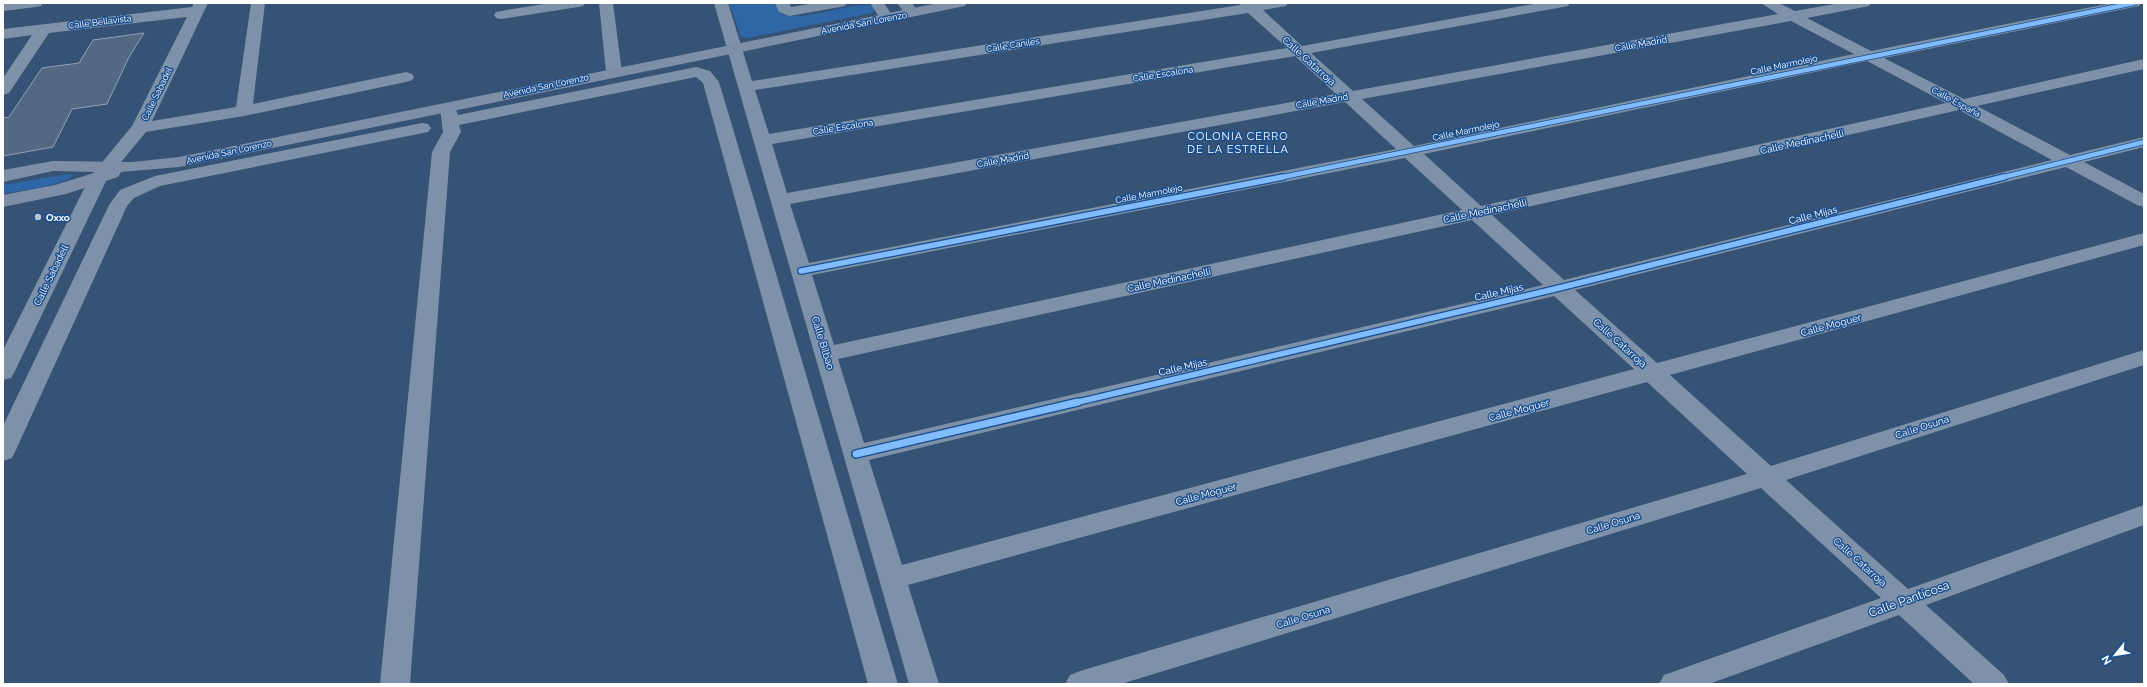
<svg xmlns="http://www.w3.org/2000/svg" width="2147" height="687" viewBox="0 0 2147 687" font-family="Raleway,sans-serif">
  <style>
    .green { fill: #2f66a5 }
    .building { fill: #526984; stroke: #92a2b6 }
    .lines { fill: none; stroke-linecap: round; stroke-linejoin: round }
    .minor { fill: #7d92a8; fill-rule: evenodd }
    .major { fill: #7d8ea7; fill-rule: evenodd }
    .cycleway-far2-casing { stroke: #1b4f8f; stroke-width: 6 }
    .cycleway-far1-casing { stroke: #1b4f8f; stroke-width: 8 }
    .cycleway-casing { stroke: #1b4f8f; stroke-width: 10 }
    .cycleway-far2 { stroke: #80bcff; stroke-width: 4.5 }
    .cycleway-far1 { stroke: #80bcff; stroke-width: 5.5 }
    .cycleway { stroke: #80bcff; stroke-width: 7 }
    .poi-dot { fill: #b9c2ce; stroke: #1b4f8f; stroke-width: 1.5 }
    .labels { text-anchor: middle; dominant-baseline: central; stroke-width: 3; stroke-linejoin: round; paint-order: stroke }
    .far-street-label { font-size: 9px; fill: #fff; stroke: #1b4f8f }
    .street-label { font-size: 10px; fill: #fff; stroke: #1b4f8f }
    .poi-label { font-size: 10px; font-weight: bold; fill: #fff; stroke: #1b4f8f; text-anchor: start }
    .neighbourhood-label { font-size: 11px; letter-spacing: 1px; fill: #fff; stroke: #1b4f8f }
    .near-street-label { font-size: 12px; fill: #fff; stroke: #1b4f8f }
  </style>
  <rect width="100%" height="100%" fill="#365274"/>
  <!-- green -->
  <path class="green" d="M729,3H777L781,14C806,23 853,0 874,6L875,10L872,13L748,38L741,37Z
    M68,174L74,175C61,187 21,190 3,194V185Z"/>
  <!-- building -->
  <path class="building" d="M144,33L129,57L107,104L72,109L53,147L3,156V118L9,117L42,68L79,63L93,40Z"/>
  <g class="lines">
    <!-- minor -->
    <path class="minor" d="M3,3H43L41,6L36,7L3,11Z
      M194,3H208L152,121L236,107L251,3H265L253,104L406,72L412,74L414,77L412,80L406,82L244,116L146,132L107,179L14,373L11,378L3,380V350L90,177L132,126L187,17L49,33L9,93L3,95V78L32,35L3,39V29L192,7Z
      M550,3H585L583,6L578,7L501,19L496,18L494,15L496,12L501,11Z
      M599,3H613L622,72L620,75H608L606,72Z
      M714,3H728L752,81L1240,5L1239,3H1288L1286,6L1263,10L1302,46L1539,3H1570L1568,6L1563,7L1311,53L1353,91L1778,14L1761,3H1779L1795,11L1840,3H1871L1869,6L1864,7L1807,18L1871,51L2112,3H2141L2139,6L2134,7L1884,58L1964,99L2144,59V69L1977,106L2070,155L2144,137V147L2084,162L2144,194V207L2137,205L2066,167L1575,290L1657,363L2144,233V245L1670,375L1771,466L2144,350V365L1786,480L1908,589L2144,505V525L1926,605L2004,675L2009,684H1974L1899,615L1709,684H1659L1664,675L1881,598L1761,488L1121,684H1065L1070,675L1080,671L1747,474L1647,382L908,585L939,684H909ZM1248,13L1287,48L769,134L755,90ZM1791,21L1854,54L1414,146L1362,99ZM1295,56L1336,94L787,193L772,144ZM1867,61L1946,103L1481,206L1424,154ZM1345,102L1396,149L809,263L790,204ZM1959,110L2052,160L1564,280L1492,215ZM1405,158L1462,210L834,345L812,275ZM1472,220L1543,285L864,443L838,359ZM1554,296L1634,369L902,565L869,460Z
      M775,3H789L791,7L815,3H847L845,6L840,7L789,16L779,12Z
      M870,3H884L894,18L892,21H882Z
      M897,3H912L919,13L917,16H907Z
      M696,67L710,71L719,82L898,684H868L703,83L696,77L459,125L461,132L450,152L410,684H380L432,152L443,132L440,108L442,104H454L458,115Z
      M422,123L428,124L431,128L428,132L160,186L134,198L127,206L15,452L12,458L3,461V426L109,205L120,190L155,176Z"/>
    <!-- major -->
    <path class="major" d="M938,3H967L965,6L960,7L179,167L121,172L118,177L66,194L3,207V195L55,185L97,172L53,171L3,182V170L53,161L132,162L179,157Z"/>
    <defs>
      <path id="cycleway-far2" d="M1278,178L2134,3
        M2000,178L2144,142"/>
      <path id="cycleway-far1" d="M801,271L1283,177
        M1074,403L1559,288L2004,177"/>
      <path id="cycleway" d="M856,454L1078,402"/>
    </defs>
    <!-- cycleway-far2 casing -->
    <use href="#cycleway-far2" class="cycleway-far2-casing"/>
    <!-- cycleway-far1 casing -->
    <use href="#cycleway-far1" class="cycleway-far1-casing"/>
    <!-- cycleway casing -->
    <use href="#cycleway" class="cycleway-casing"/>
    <!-- cycleway-far2 -->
    <use href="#cycleway-far2" class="cycleway-far2"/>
    <!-- cycleway-far1 -->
    <use href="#cycleway-far1" class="cycleway-far1"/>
    <!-- cycleway -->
    <use href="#cycleway" class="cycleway"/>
  </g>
  <!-- markers -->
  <circle class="poi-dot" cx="38" cy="217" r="4"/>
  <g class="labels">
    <!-- far-street labels -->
    <g class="far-street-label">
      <text transform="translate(100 22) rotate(-7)">Calle Bellavista</text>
      <text transform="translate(864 23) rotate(-11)">Avenida San Lorenzo</text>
      <text transform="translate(1641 44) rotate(-10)">Calle Madrid</text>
      <text transform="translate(1013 45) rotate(-9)">Calle Caniles</text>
      <text transform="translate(1784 65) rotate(-12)">Calle Marmolejo</text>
      <text transform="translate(1163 74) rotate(-9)">Calle Escalona</text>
      <text transform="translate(546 86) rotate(-12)">Avenida San Lorenzo</text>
      <text transform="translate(157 94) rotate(-64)">Calle Sabadel</text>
      <text transform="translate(1322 101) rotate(-10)">Calle Madrid</text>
      <text transform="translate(1956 102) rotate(28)">Calle España</text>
      <text transform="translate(843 127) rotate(-9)">Calle Escalona</text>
      <text transform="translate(1466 131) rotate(-12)">Calle Marmolejo</text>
      <text transform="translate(229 152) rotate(-12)">Avenida San Lorenzo</text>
      <text transform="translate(1003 160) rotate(-10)">Calle Madrid</text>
      <text transform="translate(1149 194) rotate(-11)">Calle Marmolejo</text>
    </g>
    <!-- street labels -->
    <g class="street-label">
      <text transform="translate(1309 61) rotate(42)">Calle Catarroja</text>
      <text transform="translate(1802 142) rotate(-12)">Calle Medinachelli</text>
      <text transform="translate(1485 211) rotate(-12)">Calle Medinachelli</text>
      <text transform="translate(1813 215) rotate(-14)">Calle Mijas</text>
      <text transform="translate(51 275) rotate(-64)">Calle Sabadell</text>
      <text transform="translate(1169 280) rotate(-12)">Calle Medinachelli</text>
      <text transform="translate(1499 292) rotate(-13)">Calle Mijas</text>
      <text transform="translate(1831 325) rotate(-15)">Calle Moguer</text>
      <text transform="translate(823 343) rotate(73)">Calle Bilbao</text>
      <text transform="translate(1620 343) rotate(42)">Calle Catarroja</text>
      <text transform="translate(1183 367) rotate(-13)">Calle Mijas</text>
      <text transform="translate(1519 410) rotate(-15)">Calle Moguer</text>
      <text transform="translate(1922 427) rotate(-18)">Calle Osuna</text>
      <text transform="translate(1206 494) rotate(-15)">Calle Moguer</text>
      <text transform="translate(1613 523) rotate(-17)">Calle Osuna</text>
      <text transform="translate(1860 562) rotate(42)">Calle Catarroja</text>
      <text transform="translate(1303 617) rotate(-17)">Calle Osuna</text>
    </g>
    <!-- poi labels -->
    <g class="poi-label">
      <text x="46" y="217">Oxxo</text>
    </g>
    <!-- neighbourhood labels -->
    <g class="neighbourhood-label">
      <text x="1238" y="136">COLONIA CERRO<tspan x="1238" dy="13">DE LA ESTRELLA</tspan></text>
    </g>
    <!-- near-street labels -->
    <g class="near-street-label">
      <text transform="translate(1909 599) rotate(-20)">Calle Panticosa</text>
    </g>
  </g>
  <!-- border -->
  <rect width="2147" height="687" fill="none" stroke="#ffffff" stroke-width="8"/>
  <!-- north arrow -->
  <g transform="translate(2115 655) rotate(240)" stroke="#1b4f8f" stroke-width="3" paint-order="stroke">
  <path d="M0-3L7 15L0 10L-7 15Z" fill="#ffffff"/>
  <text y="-6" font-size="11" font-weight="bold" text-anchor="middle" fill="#ffffff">N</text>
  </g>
</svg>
